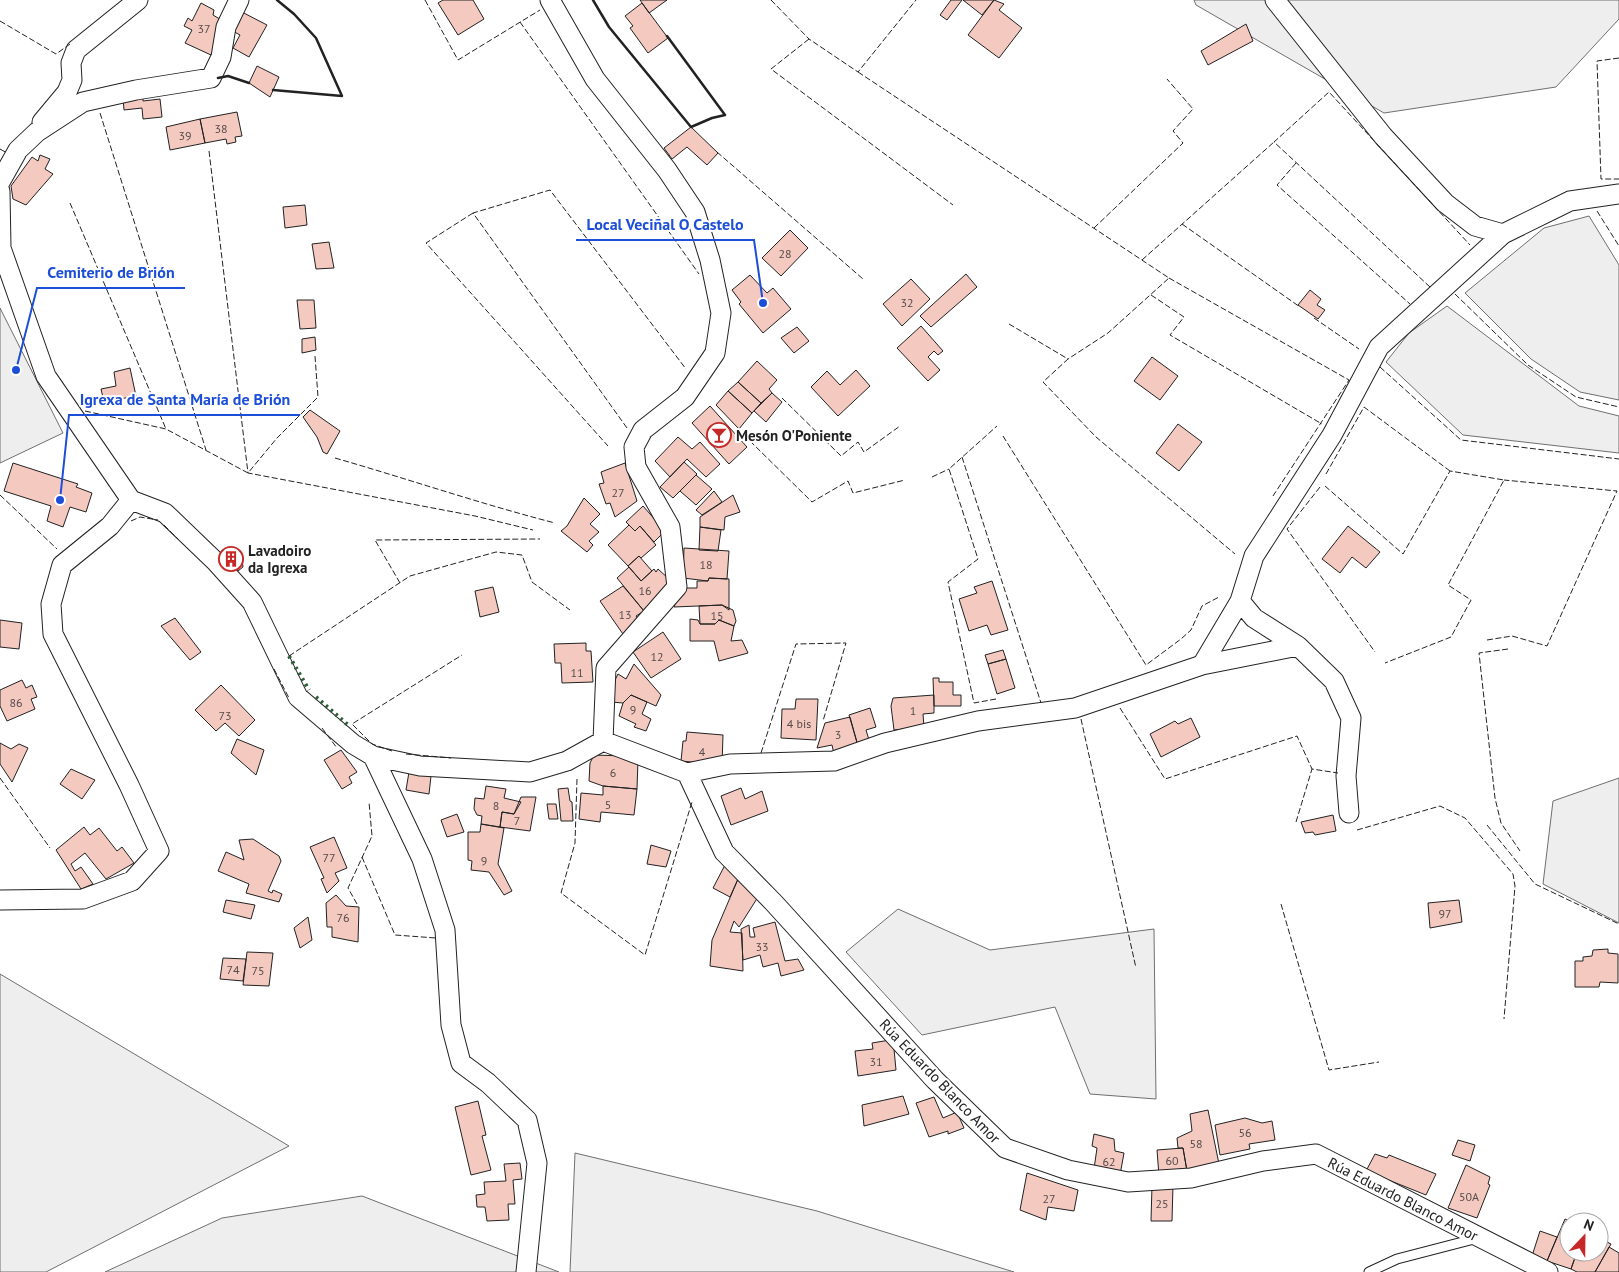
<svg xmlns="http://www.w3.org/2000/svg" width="1619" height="1272" viewBox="0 0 1619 1272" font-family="'PT Sans',sans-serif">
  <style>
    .green { fill: #eee; stroke: #6f6f6f }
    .building { fill: #f3c9c0; stroke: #222 }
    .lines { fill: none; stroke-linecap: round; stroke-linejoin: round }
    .service-casing { stroke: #222; stroke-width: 11 }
    .minor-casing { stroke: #222; stroke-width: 21 }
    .service { stroke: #fff; stroke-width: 9 }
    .minor { stroke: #fff; stroke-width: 19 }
    .hedge { stroke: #2f5e38; stroke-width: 4; stroke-dasharray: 2.5 4; stroke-linecap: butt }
    .fence { stroke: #222; stroke-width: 1; stroke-dasharray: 6 2.5; stroke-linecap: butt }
    .wall { stroke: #222; stroke-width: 2.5 }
    .labels { text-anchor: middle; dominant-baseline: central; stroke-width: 4; stroke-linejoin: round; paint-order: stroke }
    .number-label { font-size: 12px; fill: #564c4a }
    .poi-label { font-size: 15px; font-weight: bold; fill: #222; stroke: #fff; text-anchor: start }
    .street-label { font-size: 15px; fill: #222; stroke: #fff }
    .leader { fill: none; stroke: #1d4ed8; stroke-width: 2 }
    .callout-dot { fill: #1d4ed8; stroke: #fff; stroke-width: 2 }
    .callout-label { font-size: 16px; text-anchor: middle; font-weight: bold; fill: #1d4ed8; stroke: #fff; stroke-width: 4; stroke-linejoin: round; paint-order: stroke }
  </style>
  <rect width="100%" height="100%" fill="#fff"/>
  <!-- green -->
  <path class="green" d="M1194,0H1619V19L1556,87L1384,113L1196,5Z
    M1589,216L1619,265V400L1580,392L1531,359L1465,293L1544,228Z
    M1447,306L1579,406L1619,416V453L1463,435L1386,362L1409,333Z
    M0,308L63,433L0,463Z
    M1619,778V923L1543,884L1553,801Z
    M898,909L990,950L1154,929L1156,1099L1090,1094L1055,1007L922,1035L846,952Z
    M0,974L289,1146L46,1272H0Z
    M575,1153L817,1211L1014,1272H570Z
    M362,1196L559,1272H105L222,1218Z"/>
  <!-- building -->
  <path class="building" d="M443,0H473L484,19L458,35L438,3Z
    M640,0H667L649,13Z
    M951,0H962L947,20L940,15Z
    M963,0H994L982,15Z
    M994,0L1004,4L999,10L1022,28L999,58L968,35Z
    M201,3L214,10L213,15L223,21L221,36L211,55L185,43L192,30L184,26L188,18L192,21Z
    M642,3L668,38L648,53L630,28L633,26L625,16Z
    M238,10L267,25L249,57L233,48L240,35L229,29Z
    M1246,24L1253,41L1208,65L1201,51Z
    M257,66L279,77L270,97L249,83Z
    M143,96V101L160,99L162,117L143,119L142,108L124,110L123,98Z
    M237,112L242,136L235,137L236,142L227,144L226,139L205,143L200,119Z
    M200,119L205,143L170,150L166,127Z
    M691,127L718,153L707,165L687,147L672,159L664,148Z
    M40,155L50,159L45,169L53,174L26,205L13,199L11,186L32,157L38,161Z
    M305,205L307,225L285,228L283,207Z
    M790,230L808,248L781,276L762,258Z
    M329,242L334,268L316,269L312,244Z
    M966,274L977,287L931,327L920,316Z
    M750,275L767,293L773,288L791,309L763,333L739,304L741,302L732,290Z
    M911,279L930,299L902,326L883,304Z
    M1310,290L1321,299L1317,305L1325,310L1318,319L1298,305Z
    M297,300H314L316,328L300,329Z
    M921,326L943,351L938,355L934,351L928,357L940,370L928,381L897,348Z
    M797,327L809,341L794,353L781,338Z
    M315,337L316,350L302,353V339Z
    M1152,357L1178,376L1160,400L1134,381Z
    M757,361L777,380L769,389L772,393L761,403L738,382Z
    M130,368L136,396L104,402L101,389L116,386L114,372Z
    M856,370L870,386L838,416L811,387L827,371L840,385Z
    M738,382L761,403L752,413L728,391Z
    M728,391L752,413L739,429L716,405Z
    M772,393L782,402L766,422L754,411Z
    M710,406L747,447L729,464L692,423Z
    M310,410L340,431L327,454L323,452L317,437L303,417Z
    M1178,424L1202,442L1179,471L1156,453Z
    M678,437L692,449L700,442L720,464L706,477L687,459L670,477L655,461Z
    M684,462L697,474L673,498L660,487Z
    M13,463L78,484L76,487L92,493L86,512L70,507L63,527L47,521L51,506L4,491Z
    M625,463L637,501L615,517L610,503L606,504L599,484L604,483L601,472Z
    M696,475L712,489L696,505L680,491Z
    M714,491L722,502L702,515L696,510Z
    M733,495L740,512L725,517L724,530L700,527V517Z
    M584,498L600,514L590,524L599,532L589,541L593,545L587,552L561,531L567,526Z
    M643,506L665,531L654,542L640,526L635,531L626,522Z
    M629,525L635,531L640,526L656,545L641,558L639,556L628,566L608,545Z
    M1348,526L1380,552L1366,568L1352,557L1340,573L1322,559Z
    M700,527L721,530L718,551L699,550Z
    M231,548L242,560L243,567L238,571L232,570L220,558Z
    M684,548L729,551L727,579L709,578L708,581L683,578Z
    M639,556L652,571L641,581L628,566Z
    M629,567L641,581L654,569L656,572L658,569L669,579L663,593L644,611L617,578Z
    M709,578L729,579V610L722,605L674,607L681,588H697V581H708Z
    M992,581L1008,630L991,635L987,625L969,631L959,599L977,593L974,587Z
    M623,586L644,611L636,616L641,624L625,637L600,601Z
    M493,587L499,612L480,617L475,591Z
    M722,605L733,610L736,621L734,626L719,620L715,624H700L699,606Z
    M175,618L201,652L190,660L161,626Z
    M690,619L698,620L700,624H715L719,620L734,626L731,641L742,640L748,653L719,661L714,641H690Z
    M0,620L22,623L19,649L0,647Z
    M663,632L681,659L651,678L633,652Z
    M586,643V651H591L593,682L562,683L561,663H555L554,644Z
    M1003,650L1006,659L988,664L985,655Z
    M1006,659L1015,688L997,694L988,664Z
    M634,664L661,695L656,706L631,695L623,703L611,702L612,686L618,674L626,679Z
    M933,678H939V682H953V695H961V706H934Z
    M22,680L26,688L32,685L37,697L31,699L35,709L7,721L0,706V690Z
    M221,685L255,720L239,736L225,723L216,731L195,710Z
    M631,695L647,702L642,714L651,719L646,731L634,727L636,724L619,716L623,703Z
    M934,695V713L923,714L924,727L894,730L891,706L893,698Z
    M796,699H818L816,740L781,738L782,709H795Z
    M870,708L876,727L866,730L870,743L858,746L849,715Z
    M850,717L858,746L834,754L832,745L817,748L825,723Z
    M1191,718L1200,737L1161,757L1150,734L1175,721L1178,724Z
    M687,732L723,735L722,765L681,761L683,741H686Z
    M237,739L264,750L256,775L231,753Z
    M0,743L11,749L19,744L28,748L12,782L0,764Z
    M341,750L357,772L349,777L352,783L342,789L324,760Z
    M594,755L625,756L638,760L637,789L603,786L589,781L590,763Z
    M71,769L95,780L82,799L60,784Z
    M409,772L431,776L429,794L406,790Z
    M486,786L506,789L504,798L521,802L514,814L502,812L500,827L481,824L482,816L477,815L474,809L475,798L484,799Z
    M603,786L637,789L634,815L601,812L600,822L579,819L581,793L603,795Z
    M568,788L570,801L572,802L573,821H561L558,789Z
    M741,788L745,799L762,791L768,811L731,825L721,796Z
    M521,797H536L530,831L500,827L502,812L514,814Z
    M547,804H556L558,819H549Z
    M457,814L464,832L447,837L441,820Z
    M1333,815L1336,831L1315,835L1313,832L1305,833L1301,822Z
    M481,824L504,828L498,864L512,891L504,895L489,872L471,870L472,861L468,860V832H480Z
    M84,827L90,835L99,828L117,851L122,847L134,863L106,879L85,853L71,864L75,871L81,867L93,884L81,889L56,850Z
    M334,837L347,868L335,873L339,881L327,893L321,879L324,878L310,847Z
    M253,839L279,856L281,861L268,891L272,893L273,890L282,894L279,902L246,893L249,884L218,871L226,852L244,860L239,840Z
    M651,845L671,851L666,867L647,864Z
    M725,865L738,879L730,897L713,888Z
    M738,879L758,897L739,927L734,921L730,932L742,933L743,971L710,966L712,940Z
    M336,895L346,906L359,907L358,942L332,937V927H327L326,903Z
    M226,900L255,905L251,919L223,912Z
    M1459,900L1462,922L1430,928L1428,903Z
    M308,917L312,940L300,948L294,928Z
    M775,922L785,961L798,959L804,970L781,976L778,963L763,967L760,955L743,960L741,929L749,925L750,937H755L753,928Z
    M1608,949V953L1618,954V983L1600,982L1599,987H1575V961H1583V957L1592,956L1593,950Z
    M247,952L273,953L269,986L243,985Z
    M223,958L246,959L243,981L220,979Z
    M890,1040L894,1049L896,1070L858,1076L855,1051L873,1049L872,1043Z
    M903,1096L909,1114L864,1126L862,1105Z
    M934,1097L943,1118L957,1112L964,1128L948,1134V1131L929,1137L916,1103Z
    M478,1101L486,1135L482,1136L491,1170L471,1175L455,1107Z
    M1208,1110L1219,1164L1187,1171L1183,1148H1178L1177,1138L1192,1131L1190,1114Z
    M1245,1118L1262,1123L1272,1121L1275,1140L1249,1144L1250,1149L1220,1155L1215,1125Z
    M1094,1134L1114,1139L1115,1151L1124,1153L1120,1175L1094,1169L1097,1148L1092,1146Z
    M1458,1140L1475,1145L1470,1161L1452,1155Z
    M1183,1148L1187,1171L1159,1176L1157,1150Z
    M1375,1154L1387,1158L1389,1155L1436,1174L1426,1195L1366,1171Z
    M520,1163L522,1179L513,1180L515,1204H508L509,1220L487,1221L485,1207H477L476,1195L485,1194L484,1182L506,1181L504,1164Z
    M1466,1165L1490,1177L1488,1184L1490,1185L1477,1218L1448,1208Z
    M1027,1173L1078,1190L1074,1211L1048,1207L1046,1220L1020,1210Z
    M1152,1185H1173L1172,1221H1151Z
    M1565,1219L1572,1222H1569V1252H1577L1571,1269L1547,1261Z
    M1540,1231L1557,1237L1547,1261L1532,1256Z
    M1599,1238L1611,1244L1595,1272H1577L1571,1269L1577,1252H1599Z
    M1609,1247L1619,1253V1272H1595Z"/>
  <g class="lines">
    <defs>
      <path id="service" d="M1369,1272L1397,1259L1478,1238"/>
      <path id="minor" d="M550,0L595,79L667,170L695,212L710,260L721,313L715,353L685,397L643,430L634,447L636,467L670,527L677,587L606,668L603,741
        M1275,0L1383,136L1445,203L1475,226L1503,234L1570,201L1619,194
        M42,122L67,92L72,80L71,63L76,50L138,0
        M0,182L18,150L37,132L83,102L136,90L211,78L221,57L226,27L239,0
        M0,191L1,248L46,376L131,500L165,513L216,562L252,602L298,697L353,744L373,756L420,766L530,772L567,761L603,741
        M1240,601L1254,618L1298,646
        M1202,665L1298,646L1334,681L1351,718L1346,776L1349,813
        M603,741L687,773L724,852L774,903L935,1080L1005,1148L1068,1170L1128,1182L1191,1178L1263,1161L1316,1154L1548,1272
        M373,756L422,859L445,930L451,1025L461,1063L488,1083L527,1120L537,1163L526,1272
        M687,773L730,764L834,761L885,743L978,721L1075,708L1202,665L1240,601L1254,556L1332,435L1379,347L1503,234
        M0,900L83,899L132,881L159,851L129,785L53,634L51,604L62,565L110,526L131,500"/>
    </defs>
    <!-- service casing -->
    <use href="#service" class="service-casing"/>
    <!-- minor casing -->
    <use href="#minor" class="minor-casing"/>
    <!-- service -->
    <use href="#service" class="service"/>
    <!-- minor -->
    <use href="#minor" class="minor"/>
    <!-- hedge -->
    <path class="hedge" d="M289,656L309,690
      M316,697L348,725"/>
    <!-- fence -->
    <path class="fence" d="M425,0L458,60L540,10
      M771,0L809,39L858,72L916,0
      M0,21L56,54L70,44
      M520,22L699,274
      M809,39L771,69L953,205
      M1619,58L1597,61L1601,179H1619
      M858,72L1169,278L1108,333L1068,359
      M100,113L206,450
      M0,149L7,153
      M209,151L248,473L475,516L533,530
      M717,152L863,279
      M1296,163L1277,185L1410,304
      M70,203L166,429
      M1597,211L1619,246
      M473,213L426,243L608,446
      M1182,224L1300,307
      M1094,228L1183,143L1173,131L1193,109L1167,79
      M1142,260L1274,142
      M1169,278L1349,380L1273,496
      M1430,287L1274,142L1329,92L1470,245
      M1455,294L1528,365L1576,397L1619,407
      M1151,295L1184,317L1170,335L1322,424
      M1314,318L1359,349
      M1009,324L1068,359L1043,382L1096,437L1235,554
      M1380,367L1461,440L1619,459
      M782,398L841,456L858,442L864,452L900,426
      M85,411L166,429L248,473L277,438L318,397L315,356
      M627,428L473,213L550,190L686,369
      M1003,436L1146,665L1181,639L1191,630L1202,606L1219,597
      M750,441L812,502L848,481L853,493L905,480
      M962,457L1041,703
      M335,458C408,479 481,504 555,523
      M1326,474L1364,407L1450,471
      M932,477L949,469
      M1325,486L1403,554L1450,471L1504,480L1448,585L1471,600L1451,637L1385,663
      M1320,487L1287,529L1375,652
      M0,495L57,549
      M131,521L140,517L158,520
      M164,525L178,539
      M400,583L375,540L540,539
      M1487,640L1512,636L1547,646L1617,491L1504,480
      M1508,649L1479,653L1495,798L1501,823L1520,851
      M289,656L410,576L496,552L522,555L532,582L570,610
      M274,669L289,698
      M996,699L974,703L948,582L978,559L949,469L997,426
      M1120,708L1165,779L1297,736L1312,769L1338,773
      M1081,719L1136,968
      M322,728L337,748
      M392,751L372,744L352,724L462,655
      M761,753L796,644L846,643L823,721
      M406,754L451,758
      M0,778L50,848
      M577,779L575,843L561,893L645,955L692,802
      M1296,822L1312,769
      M1487,825L1535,884L1619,924
      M1357,830L1440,806L1465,818L1513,874L1515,886L1504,1019
      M362,857L395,935L436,938
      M357,904L348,888L372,836L369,802
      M1281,904L1329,1070L1379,1062"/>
    <!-- wall -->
    <path class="wall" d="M593,0L609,27L691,127L712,118L725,115L667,36
      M218,78L228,76L249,83
      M273,90L342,96L316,38L294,14L277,0"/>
  </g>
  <!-- icons -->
  <defs>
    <symbol id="bar-ring" viewBox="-11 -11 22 22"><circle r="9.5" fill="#fff" stroke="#c62828" stroke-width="1.5"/><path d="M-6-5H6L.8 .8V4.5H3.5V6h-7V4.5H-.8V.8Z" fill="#c62828"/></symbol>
    <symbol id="building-ring" viewBox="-11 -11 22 22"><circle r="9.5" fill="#fff" stroke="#c62828" stroke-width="1.5"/><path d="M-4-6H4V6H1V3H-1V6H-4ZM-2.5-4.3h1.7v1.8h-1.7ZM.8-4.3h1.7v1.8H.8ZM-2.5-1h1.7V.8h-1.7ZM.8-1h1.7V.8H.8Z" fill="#c62828"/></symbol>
  </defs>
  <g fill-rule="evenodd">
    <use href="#bar-ring" x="705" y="421" width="28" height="28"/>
    <use href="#building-ring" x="217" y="545" width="28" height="28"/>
  </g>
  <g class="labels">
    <!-- number labels -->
    <g class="number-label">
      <text x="204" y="28">37</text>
      <text x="221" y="128">38</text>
      <text x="185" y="135">39</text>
      <text x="785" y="253">28</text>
      <text x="907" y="302">32</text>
      <text x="618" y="492">27</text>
      <text x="706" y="564">18</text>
      <text x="645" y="590">16</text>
      <text x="625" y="614">13</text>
      <text x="717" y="615">15</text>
      <text x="657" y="656">12</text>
      <text x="577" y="672">11</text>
      <text x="16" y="702">86</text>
      <text x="633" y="709">9</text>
      <text x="913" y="710">1</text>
      <text x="225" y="715">73</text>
      <text x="799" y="723">4 bis</text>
      <text x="838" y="734">3</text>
      <text x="702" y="751">4</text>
      <text x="613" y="772">6</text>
      <text x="608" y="804">5</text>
      <text x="496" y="805">8</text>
      <text x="517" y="820">7</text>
      <text x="329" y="857">77</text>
      <text x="484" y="860">9</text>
      <text x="1445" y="913">97</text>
      <text x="343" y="917">76</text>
      <text x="762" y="946">33</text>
      <text x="233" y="969">74</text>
      <text x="258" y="970">75</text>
      <text x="876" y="1061">31</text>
      <text x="1245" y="1132">56</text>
      <text x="1196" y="1143">58</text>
      <text x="1172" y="1160">60</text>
      <text x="1109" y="1161">62</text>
      <text x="1469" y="1196">50A</text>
      <text x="1049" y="1198">27</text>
      <text x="1162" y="1203">25</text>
    </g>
    <!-- poi labels -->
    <g class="poi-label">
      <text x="736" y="435">Mesón O'Poniente</text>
      <text x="248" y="550">Lavadoiro<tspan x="248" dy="17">da Igrexa</tspan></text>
    </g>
    <!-- street labels -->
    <g class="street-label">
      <text transform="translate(940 1081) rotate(46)">Rúa Eduardo Blanco Amor</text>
      <text transform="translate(1403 1199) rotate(27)">Rúa Eduardo Blanco Amor</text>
    </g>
  </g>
  <!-- callouts -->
  <path class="leader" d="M763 303L754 240H576M16 370L37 288H185M60 500L69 415H300"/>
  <g class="callout-dot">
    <circle cx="763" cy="303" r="5"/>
    <circle cx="16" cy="370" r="5"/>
    <circle cx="60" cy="500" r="5"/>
  </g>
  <g class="callout-label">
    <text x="665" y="230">Local Veciñal O Castelo</text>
    <text x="111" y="278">Cemiterio de Brión</text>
    <text x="185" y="405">Igrexa de Santa María de Brión</text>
  </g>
  <!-- north arrow -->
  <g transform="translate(1584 1237) rotate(22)"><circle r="24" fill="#ffffff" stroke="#a7a7a7"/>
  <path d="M0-4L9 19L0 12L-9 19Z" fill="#c62828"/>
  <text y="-8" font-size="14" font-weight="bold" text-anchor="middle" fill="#222222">N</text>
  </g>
</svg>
